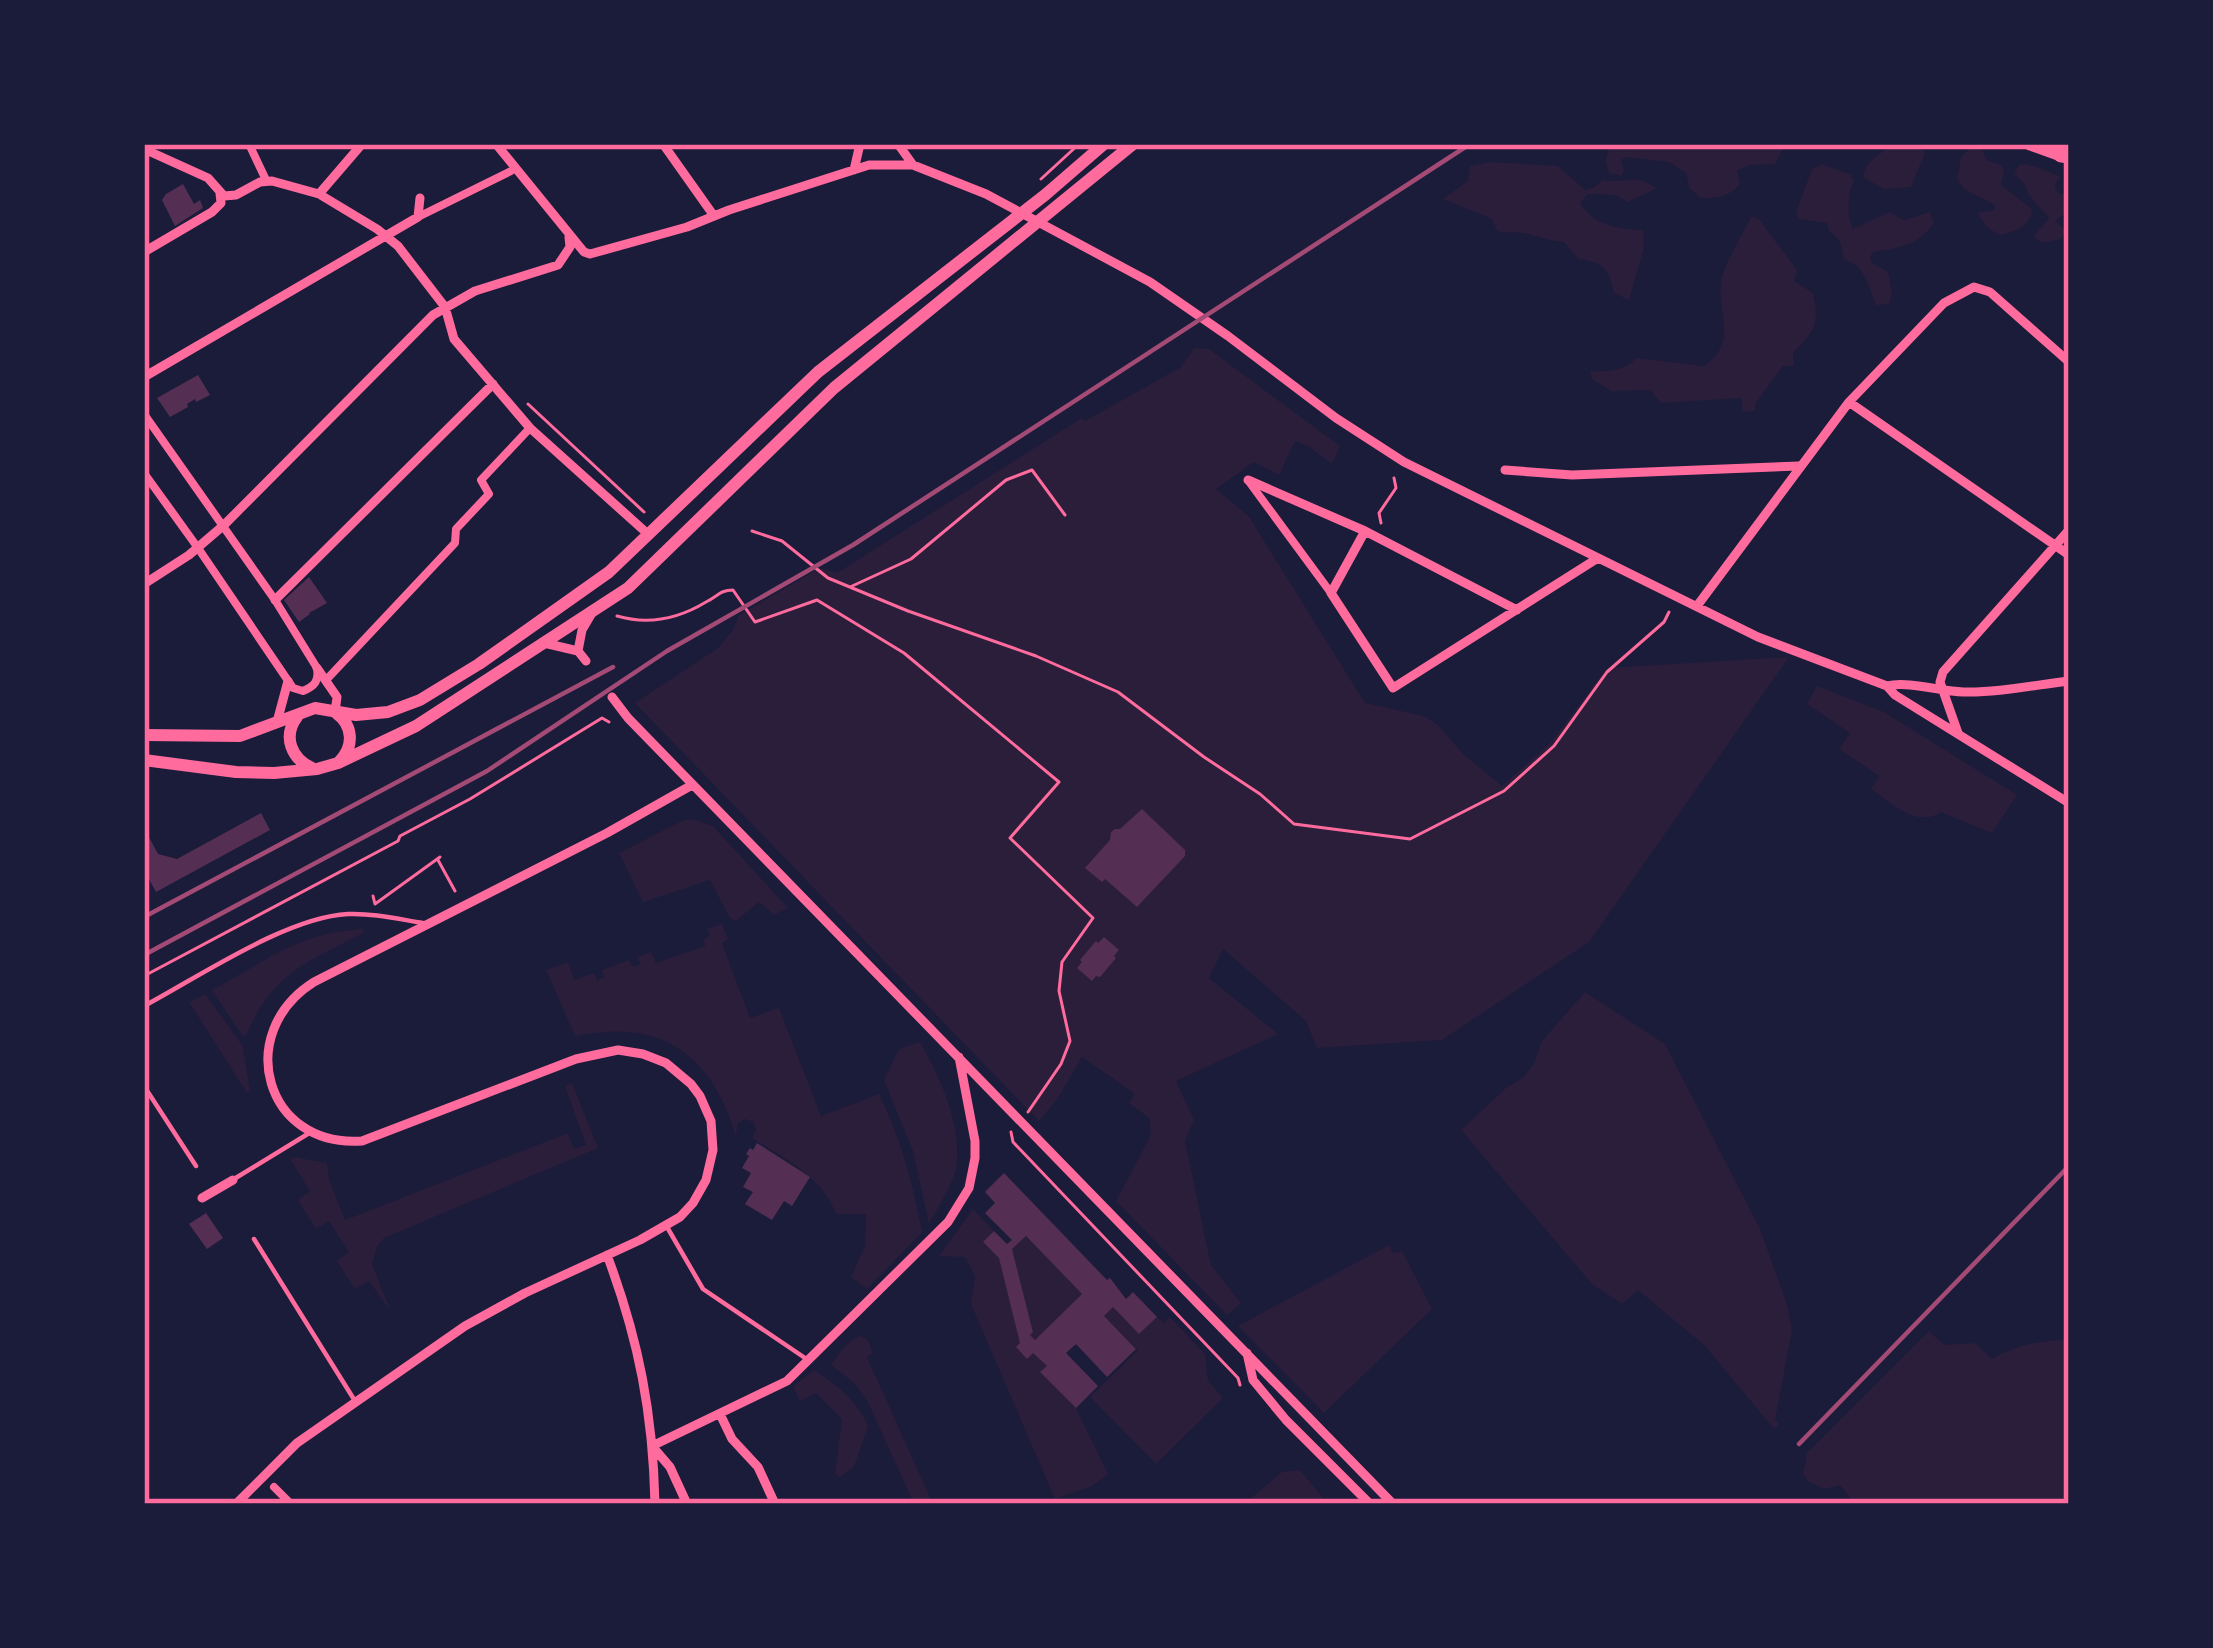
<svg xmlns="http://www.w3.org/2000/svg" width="2213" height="1648" viewBox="0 0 2213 1648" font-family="'Source Sans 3',sans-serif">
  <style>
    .green { fill: #2a1e3b }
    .building { fill: #542f53; fill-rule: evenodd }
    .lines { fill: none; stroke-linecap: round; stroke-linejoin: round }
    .path { stroke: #ff6b9d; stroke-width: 3 }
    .service { stroke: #ff6b9d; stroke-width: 4.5 }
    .pedestrian { stroke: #ff6b9d; stroke-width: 8 }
    .minor { stroke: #ff6b9d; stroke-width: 9 }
    .tertiary { stroke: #ff6b9d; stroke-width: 12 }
    .trunk { stroke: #ff6b9d; stroke-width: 15 }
    .rail { stroke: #a44b75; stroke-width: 4.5 }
    .neatline { fill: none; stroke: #ff6b9d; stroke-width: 4.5 }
  </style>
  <rect width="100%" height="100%" fill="#1b1b3a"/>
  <!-- green -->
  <path class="green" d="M1603,144H1783L1784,146L1775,164L1749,165L1737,171L1740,184C1730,197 1717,198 1701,198L1690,189L1686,173L1669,162L1627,157L1621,160L1624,171L1621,176L1609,173L1606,161L1608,151Z
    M1894,144H1920L1925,153L1911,187L1884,189L1863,177C1866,160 1881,153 1894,144Z
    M1970,148L1982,150L1987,160L2001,165L2004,170L2001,185L2032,209C2031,226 2015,232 2000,235C1989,230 1984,224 1978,213L1995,210V205L1964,189L1957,179L1961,157Z
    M1490,162L1558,166L1585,190L1595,187L1603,180C1628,184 1632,173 1657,188L1628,202L1616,195L1588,194L1580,203C1594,226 1618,229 1643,230L1644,248L1629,300L1614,293C1609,269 1604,262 1578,259L1564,242C1537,240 1529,229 1502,233L1497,230L1492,219L1443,199L1468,181L1470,166Z
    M1822,164L1851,175L1854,181C1847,192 1847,217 1853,229L1889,212L1904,220L1930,212L1934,223C1919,245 1898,248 1873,252L1870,257L1872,263L1888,272L1892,294L1889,304L1876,305C1868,287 1866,265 1844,260L1840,241L1829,231L1827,223L1798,219L1796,212L1812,169Z
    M2024,164L2038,167L2061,177L2056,182L2055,188L2059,194H2069V211L2055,221L2066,230L2061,239L2041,243L2034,236L2049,218C2044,210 2038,208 2033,200C2024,189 2028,184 2014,174L2019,165Z
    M1752,216L1759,219L1797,270L1794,281L1813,293C1820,325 1815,330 1793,353L1794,366H1783L1755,404V411L1743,412L1741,398L1661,403L1650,390L1611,391L1592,379L1590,371C1606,372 1625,371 1636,358L1704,366C1741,341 1714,308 1722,277C1728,257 1742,235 1752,216Z
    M1194,348L1209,349L1340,446L1332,464L1308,446L1295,441L1279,475L1254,462L1216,489L1252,519L1251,520L1365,703L1424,716L1438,725L1463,754L1502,786L1552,741L1607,668L1789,657L1589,942L1442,1040L1317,1048L1306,1021L1223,949L1209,978L1278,1034L1176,1081L1194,1120L1185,1141L1211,1265L1241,1303L1227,1315L1116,1201L1151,1135L1149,1118L1129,1103L1135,1094L1082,1057L1058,1098L1039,1121L635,703L718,648L733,630L739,615L820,568L837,573L1082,418L1085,421L1181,367Z
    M1817,686L1884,712L2017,795L1992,833L1941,812C1917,829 1892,803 1871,789L1879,776L1839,749L1850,733L1807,704Z
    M684,820H696L713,826L788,908L774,915L759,902L736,921L730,918L710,880L643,902L619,853Z
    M722,924L728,939L722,943L750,1018L779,1008L821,1116L879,1094C902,1142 912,1180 922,1232L867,1289L851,1277L865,1246L866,1214H836C822,1176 784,1159 752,1138L756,1130L753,1122L745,1119L738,1123L736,1136C711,1053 661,1018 575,1036L546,970L568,962L574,980L594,973L597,980L604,977L602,970L629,960L633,967L640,964L637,957L651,952L656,963L705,946L704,939L710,936L707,929Z
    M363,929V933C306,963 272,973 246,1036L242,1035L212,990C267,961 296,933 363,929Z
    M1585,992L1665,1044L1760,1229L1787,1304L1792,1331L1775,1420L1779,1424L1774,1429L1705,1346L1638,1290L1622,1304L1592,1284L1461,1130L1506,1088L1524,1077L1535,1062L1541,1042Z
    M205,994L243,1046L250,1091L247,1093L189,1002Z
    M920,1042C940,1077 960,1120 957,1162C955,1183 939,1205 929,1224L913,1151L884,1080L899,1049Z
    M572,1083L598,1148L384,1238L377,1247L372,1264L391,1312L369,1281L355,1289L337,1261L349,1252L329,1221L316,1229L298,1200L310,1191L290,1159L294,1157L327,1163L329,1180L345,1220L568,1133L574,1149L586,1145L565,1086Z
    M973,1209L994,1231L983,1242L999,1258L1033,1353L1047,1366L1041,1373L1076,1408L1108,1474L1092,1486L1055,1499L971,1304L975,1276L965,1257L939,1256Z
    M1026,1236L1082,1294L1035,1340L1030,1335L1033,1331L1012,1249Z
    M1389,1245L1393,1253L1402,1251L1432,1309L1324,1413L1238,1326Z
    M1113,1307L1139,1334L1157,1317L1164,1323L1170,1317L1205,1354L1208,1381L1223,1398L1156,1464L1090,1397L1138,1350L1104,1316Z
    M1929,1331L1944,1345L1975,1343L1992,1359C2017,1344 2040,1341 2069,1339V1504H1855L1840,1485L1825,1489L1809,1482L1803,1474L1807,1453Z
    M861,1336L868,1340L873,1353L867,1357L933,1504H914L867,1400L854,1383L831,1365C839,1354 848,1339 861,1336Z
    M814,1370C838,1386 856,1399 868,1426L854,1467L840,1477L835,1474L842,1419L816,1393L800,1401L793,1386Z
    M1300,1470L1328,1504H1244L1282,1472Z"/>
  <!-- building -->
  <path class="building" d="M183,184L194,204L200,200L203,208L175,226L162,200L166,194Z
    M198,375L210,395L196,402L195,399L187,404L188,407L170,417L157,398Z
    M309,577L327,603L309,613L310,614L299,622L284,600Z
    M1142,809L1185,850V856L1137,907L1105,879L1102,882L1085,868L1110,840L1111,832L1115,829H1120Z
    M261,813L270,830L156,892L144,870V828L158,854L177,859Z
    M1104,937L1119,950L1114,956L1116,958L1100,977L1096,976L1092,981L1077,968L1082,962L1080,960L1096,941L1098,943Z
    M757,1143L810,1177L792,1206L784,1201L772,1220L745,1204L753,1192L743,1187L751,1173L742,1168L749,1156L746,1154L750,1148L753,1150Z
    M1004,1173L1107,1280L1110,1278L1126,1299L1133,1292L1157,1317L1139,1334L1113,1307L1104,1316L1136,1349L1107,1377L1076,1344L1066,1353L1098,1386L1076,1408L1040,1372L1047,1366L1033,1353L1027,1359L1016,1347L1020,1343L999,1258L983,1242L994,1231L1007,1244L1012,1240L985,1213L995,1203L985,1192ZM1026,1236L1082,1294L1035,1340L1030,1335L1033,1332L1012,1249Z
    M206,1213L223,1238L207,1249L189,1224Z"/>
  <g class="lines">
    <!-- path -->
    <path class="path" d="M1041,179L1079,144
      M528,404L644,512
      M1381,523L1379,513L1396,488L1394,478
      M752,531L782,541L828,578L908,611L1036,656L1118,692L1204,757L1260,794L1294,824L1410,839L1504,791L1554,746L1607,672L1664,622L1669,612
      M850,587L911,559L1006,480L1032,470L1065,515
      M617,616C648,625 678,619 706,602C718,596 720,590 733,590L755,622L817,600L904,653L1059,782L1010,838L1093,918L1062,962L1059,991L1070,1041L1061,1064L1028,1112
      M438,860L455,891
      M373,896L375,904L440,857
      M144,976L398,841L400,836L470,799L602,718L609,722
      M1011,1132L1013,1142L1238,1378L1240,1385"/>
    <!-- service -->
    <path class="service" d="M144,1006C200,976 287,917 348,914C373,913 398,919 423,923
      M144,1086L196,1166
      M234,1179L311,1132
      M667,1227L703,1289L808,1360
      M254,1239L355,1401"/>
    <!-- pedestrian -->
    <path class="pedestrian" d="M249,144L266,180
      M418,217L511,171
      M144,414L275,600L317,668C319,681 315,686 303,691L293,688L198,548L144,473
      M1250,483L1331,593
      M328,678L455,543L456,529L489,494L481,480L530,428
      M274,1487L291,1504"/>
    <!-- minor -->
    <path class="minor" d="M496,144L584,252L590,254L687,227L729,210L869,165H913L986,194L1150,282L1228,336L1336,418L1404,462L1758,637L1887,686L1895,695L2069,803
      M663,144L714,216
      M898,144L913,165
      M144,149L208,178L224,196L236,195L260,182L272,181L319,194L377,229L398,246L445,307L454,339L530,428L649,535
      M854,170L860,144
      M319,194L362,144
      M144,252L212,212L221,203L220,193
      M144,377L418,217L420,198
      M1849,402L2069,555
      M1505,470L1572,475L1799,466
      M1248,480L1365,531L1517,610
      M1365,531L1331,593L1393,688L1598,558
      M144,584L189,555L224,525L433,315L475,291L558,265L570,247L569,237
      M275,600L493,384
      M1697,606L1849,402L1944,303L1974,287L1990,292L2069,362
      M544,643L578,651L586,661
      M578,651L582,630L592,613
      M317,668L337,697L335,712
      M1887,686C1908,681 1940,691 1963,692C1998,693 2034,685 2069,681
      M612,697L628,718L1393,1504
      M277,722L288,681
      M1958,733L1940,682L1943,672L2069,530
      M202,1198L233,1180
      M607,1255C639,1340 653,1414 655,1504
      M1247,1353L1253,1380L1286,1420L1370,1504
      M720,1414L732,1439L758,1467L775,1504
      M236,1504L297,1443L465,1326L525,1293L640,1240L680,1217L693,1203L706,1180L713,1150L711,1121L700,1096L691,1084L666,1063L643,1054L618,1050L576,1059L362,1141C265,1148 233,1033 314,982L607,833L692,785
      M687,1504L670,1467L652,1446L787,1381L948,1222L969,1188L975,1158V1141L959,1057"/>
    <!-- tertiary -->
    <path class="tertiary" d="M2029,144L2068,158
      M2065,144L2069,146
      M336,713C354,726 354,747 339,762
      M297,717C282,737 292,759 312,768
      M144,735L240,736L315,708L356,715L388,712L420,700L479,664L609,572L818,372L1045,195L1104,144
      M144,760L236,772L274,773L317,769L338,763L416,726L628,588L834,388L1133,144"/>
    <!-- trunk -->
    <path class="trunk" d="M2061,155H2069"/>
    <!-- rail -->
    <path class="rail" d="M144,917L613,667
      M144,955L487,771L667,651L853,545L1470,144
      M1799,1444L2069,1166"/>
  </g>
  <!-- border -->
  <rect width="2213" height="1648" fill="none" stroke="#1b1b3a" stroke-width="294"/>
  <rect x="147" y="147" width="1919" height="1354" class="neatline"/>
</svg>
